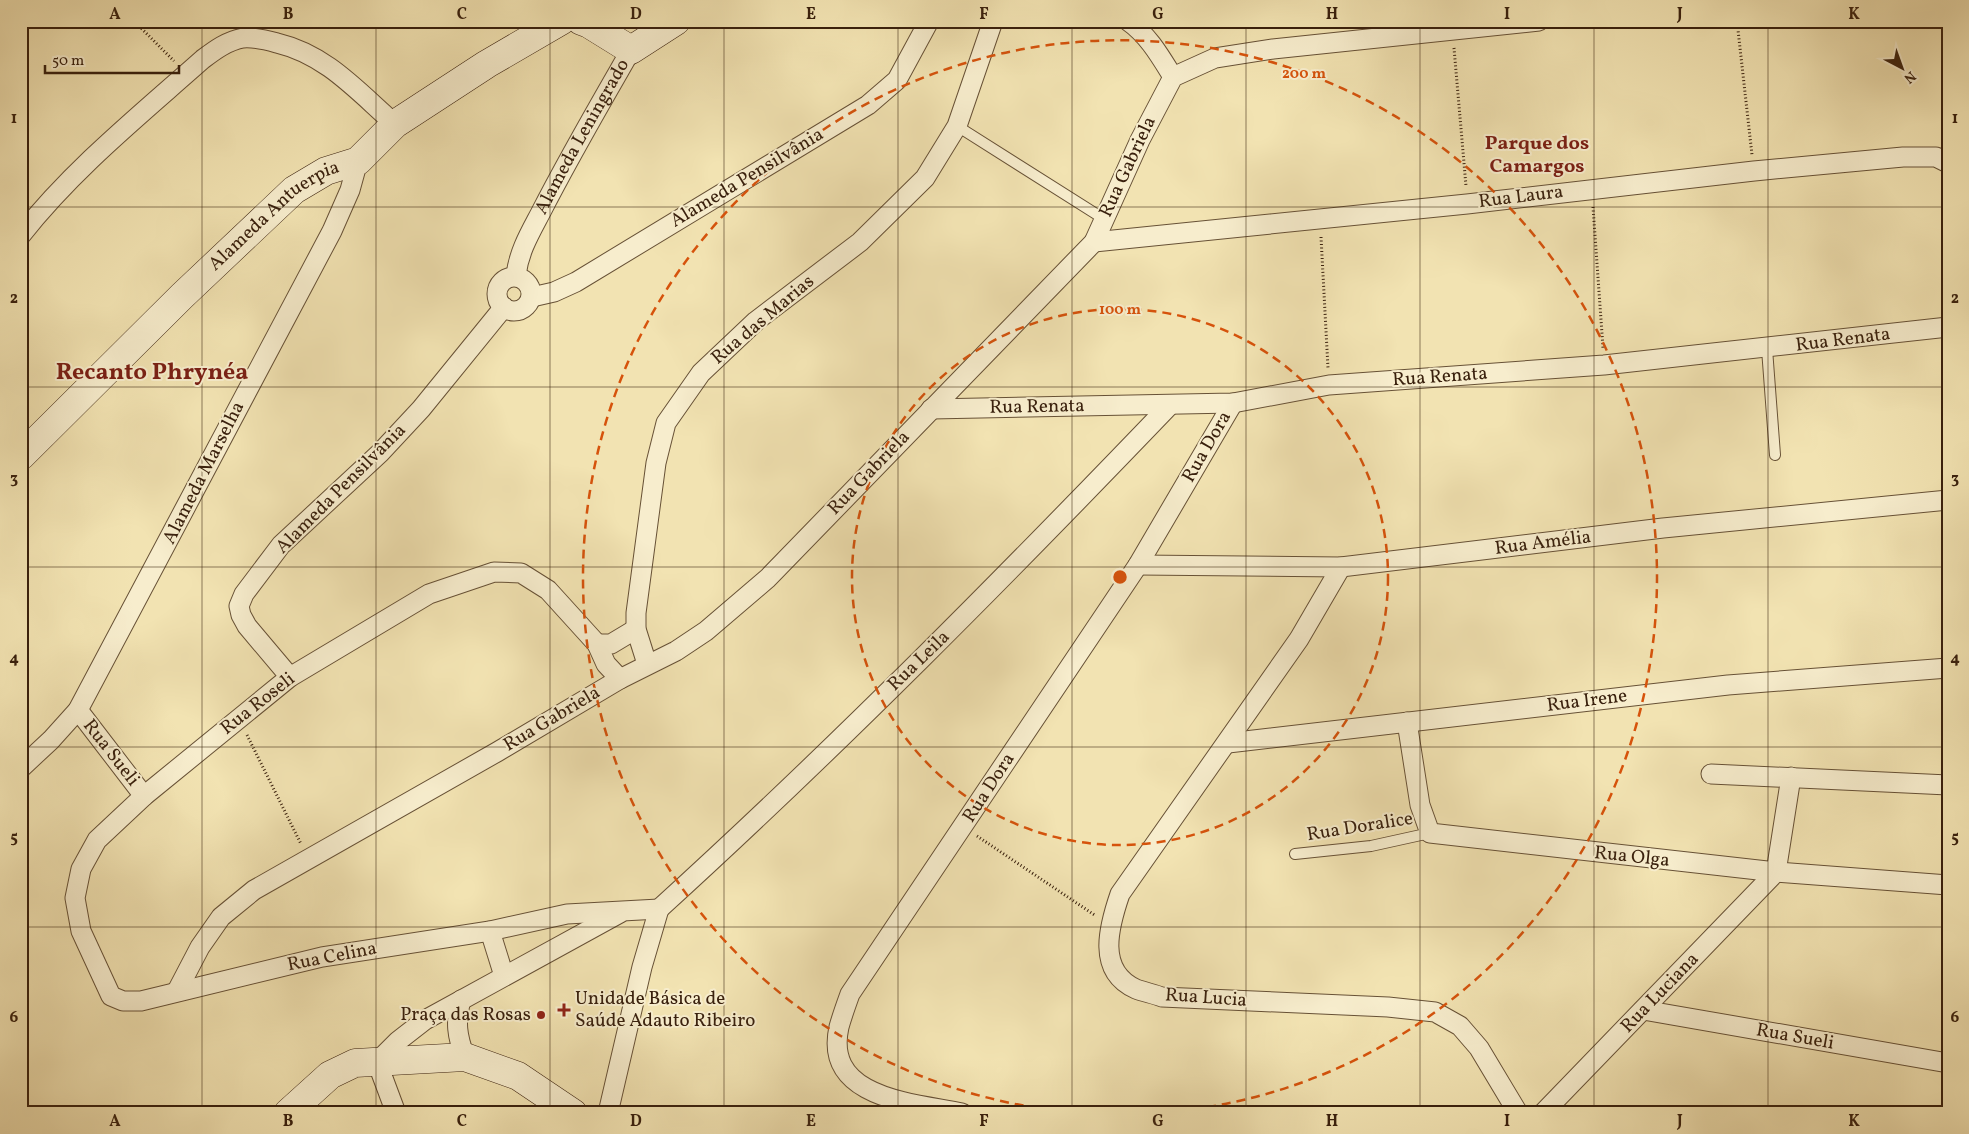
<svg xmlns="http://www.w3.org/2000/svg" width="1969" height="1134" viewBox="0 0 1969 1134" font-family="Vollkorn,serif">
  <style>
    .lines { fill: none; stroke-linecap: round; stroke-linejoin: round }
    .lane-casing { stroke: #675136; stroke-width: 12 }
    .street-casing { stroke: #675136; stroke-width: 21 }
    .secondary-casing { stroke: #39200d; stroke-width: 29 }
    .path { stroke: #39200d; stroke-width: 3; stroke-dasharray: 1 2.5; stroke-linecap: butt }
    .lane { stroke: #f7edcd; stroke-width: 10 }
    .street { stroke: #f7edcd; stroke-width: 19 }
    .secondary { stroke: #f7edcd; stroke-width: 28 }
    .grid { fill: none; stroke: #39200d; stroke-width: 1; stroke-opacity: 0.55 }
    .ring { fill: none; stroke: #d6530c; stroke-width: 2.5; stroke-dasharray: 9 6 }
    .poi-dot { fill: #8f2418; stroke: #f7edcd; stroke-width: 2 }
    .labels { text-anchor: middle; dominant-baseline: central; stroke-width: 4; stroke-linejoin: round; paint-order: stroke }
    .street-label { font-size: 19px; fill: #39200d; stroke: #f7edcd }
    .poi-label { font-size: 19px; fill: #39200d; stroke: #f7edcd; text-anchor: start }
    .neighbourhood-label { font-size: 20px; font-weight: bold; fill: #7a1f14; stroke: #f7edcd }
    .district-label { font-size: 24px; font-weight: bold; fill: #7a1f14; stroke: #f7edcd }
    .centre { fill: #d6530c; stroke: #f7edcd; stroke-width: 2.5 }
    .ring-label { font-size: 15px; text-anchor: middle; font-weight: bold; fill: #d6530c; stroke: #f7edcd; stroke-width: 4; stroke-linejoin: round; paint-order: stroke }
    .neatline { fill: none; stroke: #39200d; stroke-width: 2 }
    .grid-label { font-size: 16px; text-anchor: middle; font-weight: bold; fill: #39200d }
  </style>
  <rect width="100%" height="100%" fill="#f2e3b2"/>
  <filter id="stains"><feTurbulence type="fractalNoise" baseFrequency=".004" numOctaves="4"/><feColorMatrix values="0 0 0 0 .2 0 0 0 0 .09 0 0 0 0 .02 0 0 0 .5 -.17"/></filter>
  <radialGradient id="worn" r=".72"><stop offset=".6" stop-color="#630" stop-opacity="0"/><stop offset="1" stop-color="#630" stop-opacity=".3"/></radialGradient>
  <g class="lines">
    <defs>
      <path id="lane" d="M957,126L1104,219
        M1767,349L1775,455
        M1295,854L1371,846L1430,833"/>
      <g id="street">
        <path d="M1128,21C1148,35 1160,56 1173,77"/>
        <path d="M21,235C73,169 140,115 203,59C215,50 227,41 243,38C254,37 266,40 277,43C327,55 357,91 395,124"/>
        <path d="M1094,242L1467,204L1754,171L1903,157H1936L1948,163"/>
        <path id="s1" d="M516,275C519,251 530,233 541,212C569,157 600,104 631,50"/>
        <circle cx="514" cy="294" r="17"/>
        <path d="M532,297L554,292L576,282L868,105L897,80L929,21"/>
        <path d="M931,409L1233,403L1329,385L1604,365L1948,327"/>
        <path d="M1138,565L1341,567L1663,528L1948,500"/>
        <path d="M1341,567L1299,639L1120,894C1109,926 1096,971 1136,989C1144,992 1154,994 1162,997L1388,1007L1435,1012L1460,1026L1479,1048L1518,1113"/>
        <path d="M597,644H611L636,629"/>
        <path d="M647,664L636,629V613L656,463L666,423L701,373L756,321L860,242L925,178L957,126L993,21"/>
        <path d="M290,677L247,626L241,615L239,606L244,594L281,545L380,453L421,409L504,307"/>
        <path d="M620,679L606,664L597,644L548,590L521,573L494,572L429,594L290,677L144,796L97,840L81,869L75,898L81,931L111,996L123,1001H141L322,957L490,931L567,914L659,909"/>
        <path d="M78,710L144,796"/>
        <path d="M1407,722L1420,805L1430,833L1776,872L1948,885"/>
        <path d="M1228,743L1728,685L1948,668"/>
        <path d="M21,768L51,740L78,710L332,231L350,190L358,161"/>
        <path d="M1711,774L1948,785"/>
        <path d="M1776,872L1791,777"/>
        <path d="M659,909C836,748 1004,578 1170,405"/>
        <path d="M490,931L504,976"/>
        <path d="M177,991L200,947L221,917L254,890L497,752L620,679L676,651L706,631L768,578L1094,242L1140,140L1173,77L1215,58L1273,49L1539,21"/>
        <path d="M461,1000C455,1022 457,1036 465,1057"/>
        <path d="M1643,1010L1948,1063"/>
        <path d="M396,1113L377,1062L398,1041L425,1020L620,913"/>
        <path d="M608,1113L642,967L659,909"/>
        <path d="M962,1113C914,1103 823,1099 839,1027C842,1016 846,1005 850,994L1138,565L1233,403"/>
        <path d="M1543,1113L1776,872"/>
      </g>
      <g id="secondary">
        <path d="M581,21L589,24L631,50L676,21"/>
        <path id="s2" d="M21,456L182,296L294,190L326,171L358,161L395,124L487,64L561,21"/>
        <path d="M288,1113L330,1075L355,1063L465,1057L518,1076L573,1113"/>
      </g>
    </defs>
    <!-- lane casing -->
    <use href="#lane" class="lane-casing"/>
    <!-- street casing -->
    <use href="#street" class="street-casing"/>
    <!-- secondary casing -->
    <use href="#secondary" class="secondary-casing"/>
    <!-- path -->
    <path class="path" d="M134,21L174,61
      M1737,21L1752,155
      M1454,48L1466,186
      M1593,207L1603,348
      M1321,237L1328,368
      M247,735L301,844
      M977,836L1096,916"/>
    <!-- lane -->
    <use href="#lane" class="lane"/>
    <!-- street -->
    <use href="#street" class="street"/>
    <!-- secondary -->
    <use href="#secondary" class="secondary"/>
  </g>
  <!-- grid -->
  <path class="grid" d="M202,21V1113M376,21V1113M550,21V1113M724,21V1113M898,21V1113M1072,21V1113M1246,21V1113M1420,21V1113M1594,21V1113M1768,21V1113M21,207H1948M21,387H1948M21,567H1948M21,747H1948M21,927H1948"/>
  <!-- distance rings -->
  <g class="ring">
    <circle cx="1120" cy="577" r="268"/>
    <path d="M1083 1113A537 537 0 1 1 1157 1113"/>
  </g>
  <!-- markers -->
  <g class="poi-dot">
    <path d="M561.5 1002.5h5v5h5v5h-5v5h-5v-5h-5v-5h5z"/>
    <circle cx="541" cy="1015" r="5"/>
  </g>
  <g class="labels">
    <!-- street labels -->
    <g class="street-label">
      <text stroke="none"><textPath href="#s1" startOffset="154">Alameda Leningrado</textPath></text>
      <text transform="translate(1128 167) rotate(-65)">Rua Gabriela</text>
      <text transform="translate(747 178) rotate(-31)">Alameda Pensilvânia</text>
      <text transform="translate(1521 197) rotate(-7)">Rua Laura</text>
      <text stroke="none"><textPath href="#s2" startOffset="350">Alameda Antuerpia</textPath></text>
      <text transform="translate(763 320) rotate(-40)">Rua das Marias</text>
      <text transform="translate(1843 340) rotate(-7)">Rua Renata</text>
      <text transform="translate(1440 377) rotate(-4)">Rua Renata</text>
      <text transform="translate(1037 407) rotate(-1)">Rua Renata</text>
      <text transform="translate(1207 447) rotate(-60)">Rua Dora</text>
      <text transform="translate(204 473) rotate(-63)">Alameda Marselha</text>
      <text transform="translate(869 473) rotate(-46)">Rua Gabriela</text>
      <text transform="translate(341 489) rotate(-45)">Alameda Pensilvânia</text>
      <text transform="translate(1543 543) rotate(-7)">Rua Amélia</text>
      <text transform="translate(919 661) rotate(-44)">Rua Leila</text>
      <text transform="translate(1587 701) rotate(-7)">Rua Irene</text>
      <text transform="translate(258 704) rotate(-38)">Rua Roseli</text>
      <text transform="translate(552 719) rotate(-31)">Rua Gabriela</text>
      <text transform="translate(111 753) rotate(52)">Rua Sueli</text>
      <text transform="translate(989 788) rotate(-57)">Rua Dora</text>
      <text transform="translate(1360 827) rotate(-9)">Rua Doralice</text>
      <text transform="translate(1632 857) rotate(6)">Rua Olga</text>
      <text transform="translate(332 957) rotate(-11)">Rua Celina</text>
      <text transform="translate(1660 993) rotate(-46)">Rua Luciana</text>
      <text transform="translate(1206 998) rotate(4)">Rua Lucia</text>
      <text transform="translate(1795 1037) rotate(10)">Rua Sueli</text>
    </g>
    <!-- poi labels -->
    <g class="poi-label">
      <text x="575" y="999">Unidade Básica de<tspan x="575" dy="22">Saúde Adauto Ribeiro</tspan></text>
      <text x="531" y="1015" text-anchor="end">Praça das Rosas</text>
    </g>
    <!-- neighbourhood labels -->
    <g class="neighbourhood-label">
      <text x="1537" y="144">Parque dos<tspan x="1537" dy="23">Camargos</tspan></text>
    </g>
    <!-- district labels -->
    <g class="district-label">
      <text x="152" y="373">Recanto Phrynéa</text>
    </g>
  </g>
  <circle cx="1120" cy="577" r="8" class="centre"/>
  <g class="ring-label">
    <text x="1304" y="78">200 m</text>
    <text x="1120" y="314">100 m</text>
  </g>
  <!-- margin -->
  <rect width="1969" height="1134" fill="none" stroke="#f2e3b2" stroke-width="55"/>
  <!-- north arrow -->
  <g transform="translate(1902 68) rotate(139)" stroke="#f7edcd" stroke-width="4" paint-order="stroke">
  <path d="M0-4L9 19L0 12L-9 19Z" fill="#39200d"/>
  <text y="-8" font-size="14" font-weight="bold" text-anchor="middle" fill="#39200d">N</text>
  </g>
  <!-- scale -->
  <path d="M45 65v8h134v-8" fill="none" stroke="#39200d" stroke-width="2.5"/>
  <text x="52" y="65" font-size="15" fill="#39200d" stroke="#f7edcd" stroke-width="4" paint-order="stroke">50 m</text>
  <rect x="28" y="28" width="1914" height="1078" class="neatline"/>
  <g class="grid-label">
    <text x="115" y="19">A</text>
    <text x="288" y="19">B</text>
    <text x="462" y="19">C</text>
    <text x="636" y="19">D</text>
    <text x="811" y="19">E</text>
    <text x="984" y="19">F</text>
    <text x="1158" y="19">G</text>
    <text x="1332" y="19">H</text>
    <text x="1507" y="19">I</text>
    <text x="1680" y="19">J</text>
    <text x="1854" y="19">K</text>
    <text x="14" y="123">1</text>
    <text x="1955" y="123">1</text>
    <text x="14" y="303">2</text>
    <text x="1955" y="303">2</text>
    <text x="14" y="483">3</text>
    <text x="1955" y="483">3</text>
    <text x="14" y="663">4</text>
    <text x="1955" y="663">4</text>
    <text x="14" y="842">5</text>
    <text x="1955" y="842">5</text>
    <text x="14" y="1022">6</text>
    <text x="1955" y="1022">6</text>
    <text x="115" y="1126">A</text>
    <text x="288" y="1126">B</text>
    <text x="462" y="1126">C</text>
    <text x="636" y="1126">D</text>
    <text x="811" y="1126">E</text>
    <text x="984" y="1126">F</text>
    <text x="1158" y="1126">G</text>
    <text x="1332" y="1126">H</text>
    <text x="1507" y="1126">I</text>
    <text x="1680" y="1126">J</text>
    <text x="1854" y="1126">K</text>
  </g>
  <rect width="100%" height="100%" filter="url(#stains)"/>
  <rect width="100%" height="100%" fill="url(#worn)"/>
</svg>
